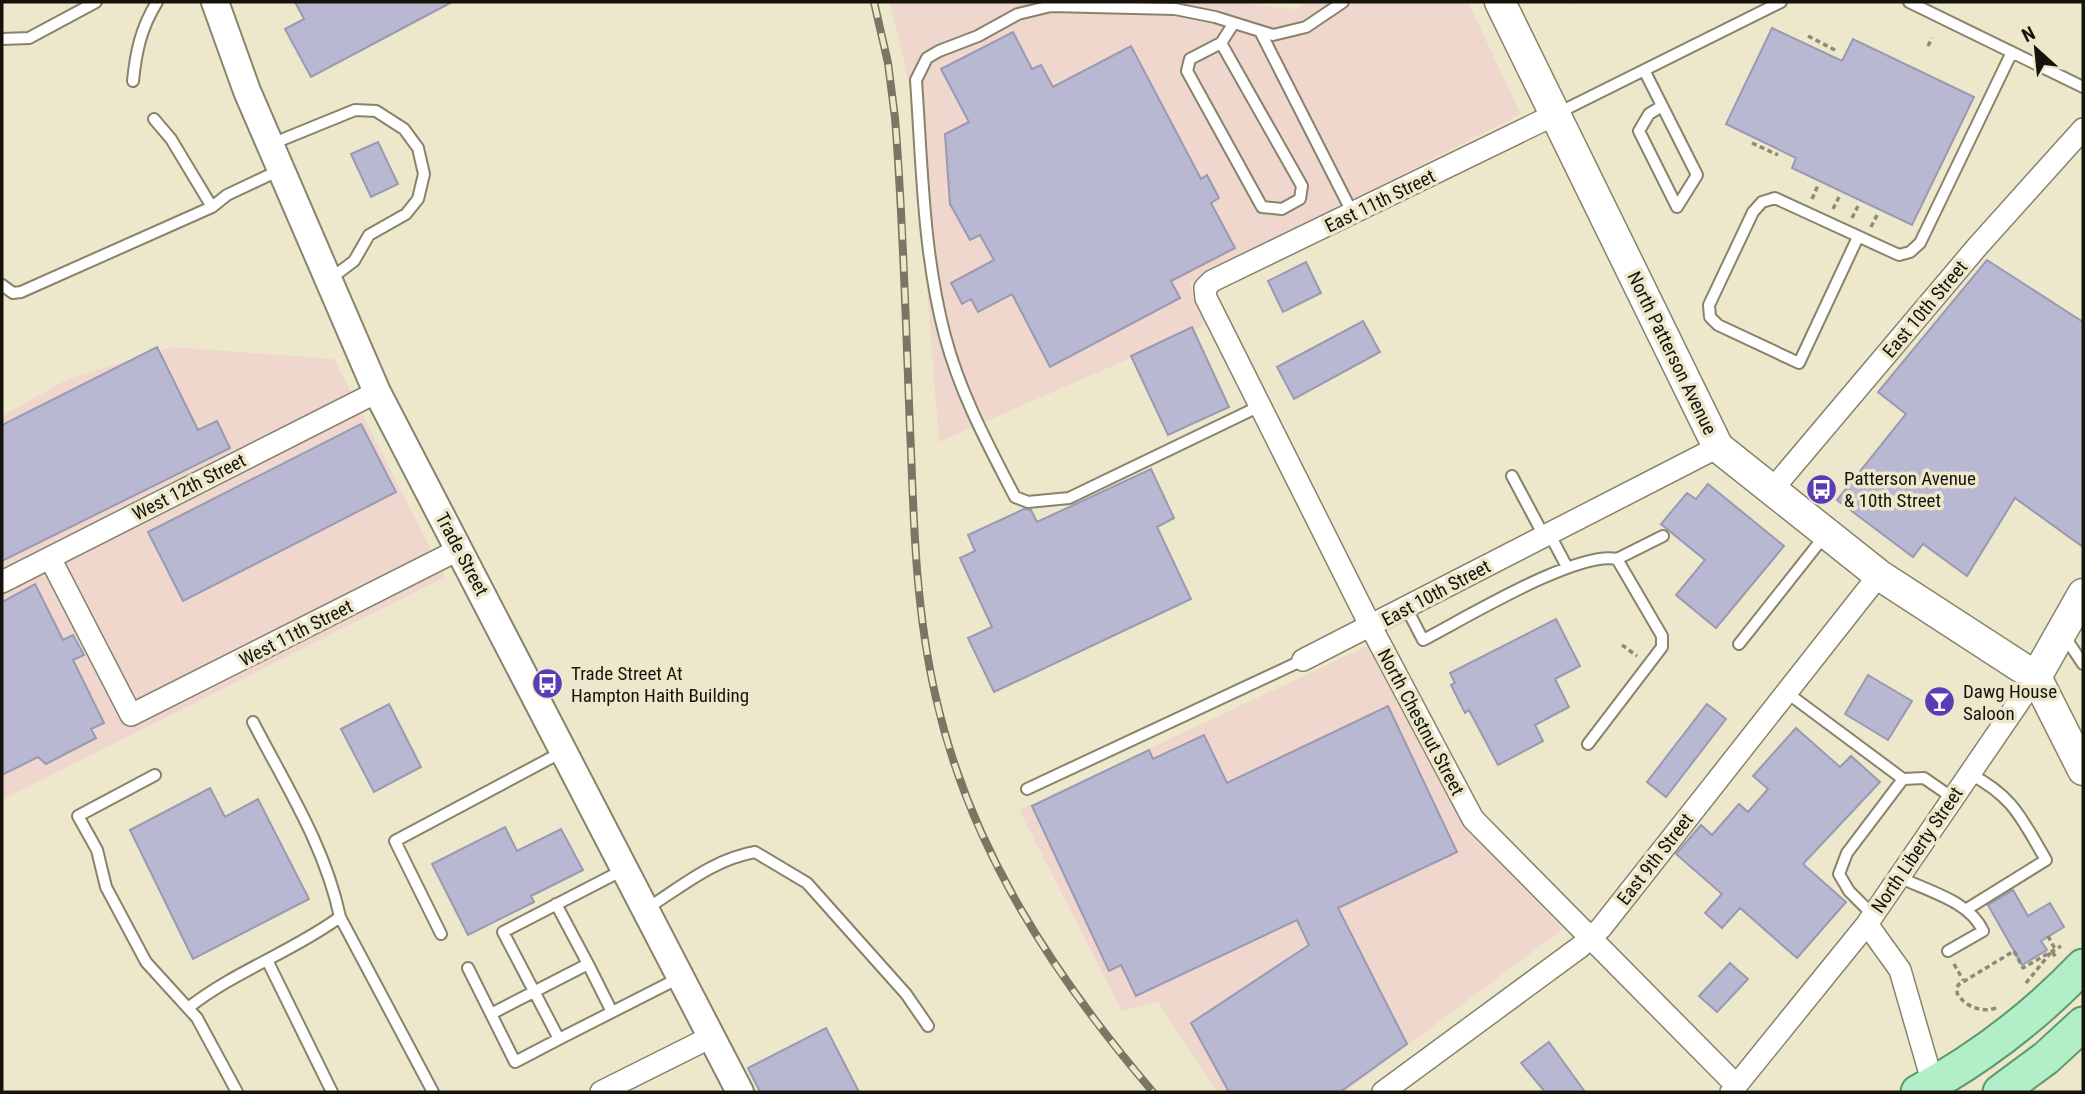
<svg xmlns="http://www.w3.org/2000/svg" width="2085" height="1094" viewBox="0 0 2085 1094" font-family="'Roboto Condensed',sans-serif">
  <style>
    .industrial { fill: #efd7ce }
    .building { fill: #b8b8d2; stroke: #9999b2; stroke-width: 2 }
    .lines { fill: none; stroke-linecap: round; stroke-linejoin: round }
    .service-casing { stroke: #88836b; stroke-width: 14 }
    .minor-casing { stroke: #88836b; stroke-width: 24 }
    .tertiary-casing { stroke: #88836b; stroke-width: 30 }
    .secondary-casing { stroke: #88836b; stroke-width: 33 }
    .primary-casing { stroke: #5a9a6d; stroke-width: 37 }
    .path { stroke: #8d8a76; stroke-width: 3.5; stroke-dasharray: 5 3.5; stroke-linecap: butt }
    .service { stroke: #fff; stroke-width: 10 }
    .minor { stroke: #fff; stroke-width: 21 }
    .tertiary { stroke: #fff; stroke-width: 26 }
    .secondary { stroke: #fff; stroke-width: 30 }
    .primary { stroke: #b2eec8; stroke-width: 33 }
    .rail-casing { stroke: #797664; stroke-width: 8 }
    .rail { stroke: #ede8cc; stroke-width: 5; stroke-dasharray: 16; stroke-linecap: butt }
    .labels { text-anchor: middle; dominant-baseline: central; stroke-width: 7; stroke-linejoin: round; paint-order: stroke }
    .street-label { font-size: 19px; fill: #16140a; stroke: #ede8cc }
    .poi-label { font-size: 19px; fill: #16140a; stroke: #ede8cc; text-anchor: start }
  </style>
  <rect width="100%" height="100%" fill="#ede8cc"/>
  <!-- industrial -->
  <path class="industrial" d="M890,2H1229L1296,9L1308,2H1468L1521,114L1189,283L1208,324L939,442L912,96Z
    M173,347L334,359L445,577L2,800V416L68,379Z
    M1367,646L1465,828L1563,929L1345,1092H1217L1158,1002L1122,1011L1019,810Z"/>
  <!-- building -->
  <path class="building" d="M295,2H452L311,77L285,29L304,19Z
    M1772,28L1842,61L1853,39L1974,97L1912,225L1792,168L1796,158L1726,124Z
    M1013,32L1032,69L1041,65L1053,87L1131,46L1201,179L1207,175L1219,198L1211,203L1235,248L1171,281L1180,298L1050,367L1012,294L978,312L971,299L962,304L951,283L994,260L980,235L970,240L950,204L945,134L969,122L941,69Z
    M378,142L398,184L371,197L351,154Z
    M1987,260L2083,322V547L2015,498L1967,576L1923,544L1913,557L1837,500L1906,414L1878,392Z
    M1306,262L1321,293L1283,312L1268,281Z
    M1363,321L1380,352L1294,399L1277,367Z
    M1192,327L1229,407L1168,435L1131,356Z
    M157,347L198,430L217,421L230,448L2,561V425Z
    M361,424L396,492L183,601L148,532Z
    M1151,469L1174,518L1157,527L1191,599L994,692L968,638L992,627L960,558L975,551L968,535L1024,509L1031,510L1037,522Z
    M1708,484L1784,546L1716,628L1676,595L1705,560L1661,524L1687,493L1696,499Z
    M35,584L63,640L73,635L84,655L73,660L104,723L91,729L96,738L46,764L38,757L2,775V602Z
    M1556,619L1580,666L1555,679L1569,707L1535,725L1543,741L1498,765L1469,710L1465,713L1451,685L1455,683L1450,673Z
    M1868,675L1912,701L1888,740L1845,714Z
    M389,704L421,767L374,792L341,729Z
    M1707,704L1726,719L1666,797L1647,782Z
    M1388,706L1457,852L1338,908L1407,1044L1340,1092H1229L1191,1023L1309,945L1297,920L1136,996L1121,965L1109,971L1032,806L1149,750L1153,759L1204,735L1227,783Z
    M1796,728L1840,767L1851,756L1880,782L1803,864L1846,902L1797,958L1740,908L1722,928L1705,913L1722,894L1676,854L1701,825L1712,835L1739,804L1748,812L1768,789L1753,776Z
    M210,788L225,817L258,799L309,899L193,959L130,830Z
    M505,827L517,851L561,829L583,870L531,896L534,902L468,935L432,864Z
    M2013,890L2028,916L2050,903L2064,927L2041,941L2047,950L2022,965L1988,905Z
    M1730,963L1748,979L1717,1012L1699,996Z
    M826,1028L859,1092H760L748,1068Z
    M1549,1042L1585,1092H1545L1521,1063Z"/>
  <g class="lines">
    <defs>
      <path id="service" d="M1909,2L2083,87
        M1261,33L1353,214
        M2,39L29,38L96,2
        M1221,43L1302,186L1300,199L1282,209L1262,207L1187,71L1190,59L1221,43L1234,23
        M1644,70L1697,175L1677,207L1639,131L1649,114L1662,106
        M133,81C136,51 141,28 157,2
        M1556,114L1781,2
        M154,119L171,139L212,207
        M269,145L355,110L376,111L404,129L418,148L424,174L418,199L406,214L369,235L354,261L330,279
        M1858,237L1799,363L1718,325L1710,317L1709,305L1753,212L1762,202L1775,198L1899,255L1910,252L1920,243L2012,52
        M2,285L13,293L21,292L212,207L227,195L280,170
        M1260,406L1069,498L1028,502L1015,497C988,445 960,393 945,336C923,253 922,165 916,80L927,58L939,51L978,36L1018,14L1051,6L1175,9L1215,17L1273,35L1306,27L1343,2
        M1512,476L1544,536
        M1549,533L1567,567
        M1617,559L1663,536
        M1407,609L1423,640C1464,619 1577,550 1617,559L1662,636V647L1588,744
        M2063,634L2083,664
        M1739,644L1826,534
        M1786,692L1903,779
        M155,775L78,816L97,850L106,887L146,962L197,1018L237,1092
        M1027,789L1303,660
        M623,870L503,932L559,1039L681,977
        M1899,877C1927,891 1970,901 1983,931L1948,951
        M646,909C681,887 714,859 755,852L807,883L906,994L928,1026
        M1967,909L2046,860C2021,818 2014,797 1970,774
        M1873,915L1849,891L1839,874L1847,853L1903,779L1924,778L1953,798
        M340,917L433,1092
        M441,934L395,841L562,752
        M267,960L332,1092
        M588,964L612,1012
        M468,968L515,1062L559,1039
        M188,1008C235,971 292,952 340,917C325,846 286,786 253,722
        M491,1014L588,964L556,904"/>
      <path id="minor" d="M1556,114L1212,281L1205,288L1206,298L1371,627L1473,819L1737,1086
        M1771,491L1977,247L2083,129
        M50,558L131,715L460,549
        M2,582L377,392
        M1303,660L1718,447
        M1867,924L1900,970L1933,1084
        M601,1092L711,1037
        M1383,1092L1580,947L1601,928L1879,575
        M1731,1092L1867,924L2036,677"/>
      <path id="tertiary" d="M215,2L247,91L377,392L740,1092"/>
      <path id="secondary" d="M1500,2L1718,447L1879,575L2036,677L2083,770
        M2036,677L2083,594"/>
      <path id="primary" d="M1918,1092C1981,1058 2034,1017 2083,966
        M2000,1092L2046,1058L2083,1024"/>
    </defs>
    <!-- service casing -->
    <use href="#service" class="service-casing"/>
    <!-- minor casing -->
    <use href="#minor" class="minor-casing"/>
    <!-- tertiary casing -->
    <use href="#tertiary" class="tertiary-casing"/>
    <!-- secondary casing -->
    <use href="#secondary" class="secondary-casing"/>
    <!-- primary casing -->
    <use href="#primary" class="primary-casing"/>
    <!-- path -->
    <path class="path" d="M1574,2H1575
      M1808,36L1835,50
      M1928,46L1932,38
      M1752,143L1778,155
      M1812,199L1818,185
      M1833,209L1840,195
      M1852,218L1859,204
      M1871,227L1878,213
      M1622,645L1637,656
      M2048,936L2055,949
      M1954,964L1963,980
      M2026,983L2052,951L2056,958
      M1996,1008C1982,1013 1965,1007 1957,993L1958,985L2014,951L2023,968L2061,946"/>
    <!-- service -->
    <use href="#service" class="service"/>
    <!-- minor -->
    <use href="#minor" class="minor"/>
    <!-- tertiary -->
    <use href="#tertiary" class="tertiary"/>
    <!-- secondary -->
    <use href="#secondary" class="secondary"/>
    <!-- primary -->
    <use href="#primary" class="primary"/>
    <defs>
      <path id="rail" d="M874,2L888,63L895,118C904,229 906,340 911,451C914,534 917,617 936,698C970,849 1054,976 1153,1092"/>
    </defs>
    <!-- rail casing -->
    <use href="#rail" class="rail-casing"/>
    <!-- rail -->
    <use href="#rail" class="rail"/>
  </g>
  <!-- icons -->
  <defs>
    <symbol id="bus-disc" viewBox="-11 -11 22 22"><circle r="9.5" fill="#5a3db5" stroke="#ede8cc"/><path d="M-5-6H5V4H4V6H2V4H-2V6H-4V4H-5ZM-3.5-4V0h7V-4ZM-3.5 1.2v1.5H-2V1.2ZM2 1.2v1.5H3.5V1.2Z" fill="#fff"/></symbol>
    <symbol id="bar-disc" viewBox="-11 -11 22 22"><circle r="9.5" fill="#5a3db5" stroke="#ede8cc"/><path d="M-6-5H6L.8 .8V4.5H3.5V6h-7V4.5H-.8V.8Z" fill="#fff"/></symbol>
  </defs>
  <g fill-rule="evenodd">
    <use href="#bus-disc" x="1804" y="472" width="35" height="35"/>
    <use href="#bus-disc" x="530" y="666" width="35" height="35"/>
    <use href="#bar-disc" x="1922" y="684" width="35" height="35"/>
  </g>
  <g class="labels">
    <!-- street labels -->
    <g class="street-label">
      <text transform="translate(1380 201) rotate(-26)">East 11th Street</text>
      <text transform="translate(1925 309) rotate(-50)">East 10th Street</text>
      <text transform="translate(1672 353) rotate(64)">North Patterson Avenue</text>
      <text transform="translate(189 487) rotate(-27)">West 12th Street</text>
      <text transform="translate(462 554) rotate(62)">Trade Street</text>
      <text transform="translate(1436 593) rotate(-28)">East 10th Street</text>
      <text transform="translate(296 633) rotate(-27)">West 11th Street</text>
      <text transform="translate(1421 722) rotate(62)">North Chestnut Street</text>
      <text transform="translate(1917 850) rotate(-56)">North Liberty Street</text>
      <text transform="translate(1655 859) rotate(-52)">East 9th Street</text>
    </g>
    <!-- poi labels -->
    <g class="poi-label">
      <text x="1844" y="478">Patterson Avenue<tspan x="1844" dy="22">&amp; 10th Street</tspan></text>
      <text x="571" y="673">Trade Street At<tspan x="571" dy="22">Hampton Haith Building</tspan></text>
      <text x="1963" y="691">Dawg House<tspan x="1963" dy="22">Saloon</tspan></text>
    </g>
  </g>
  <!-- border -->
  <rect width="2085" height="1094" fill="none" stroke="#16140a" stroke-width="7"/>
  <!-- north arrow -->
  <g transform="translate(2036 49) rotate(333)" stroke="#ede8cc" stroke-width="5" paint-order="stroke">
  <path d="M0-5L12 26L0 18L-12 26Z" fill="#16140a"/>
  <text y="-10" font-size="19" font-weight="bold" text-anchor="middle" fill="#16140a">N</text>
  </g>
</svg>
